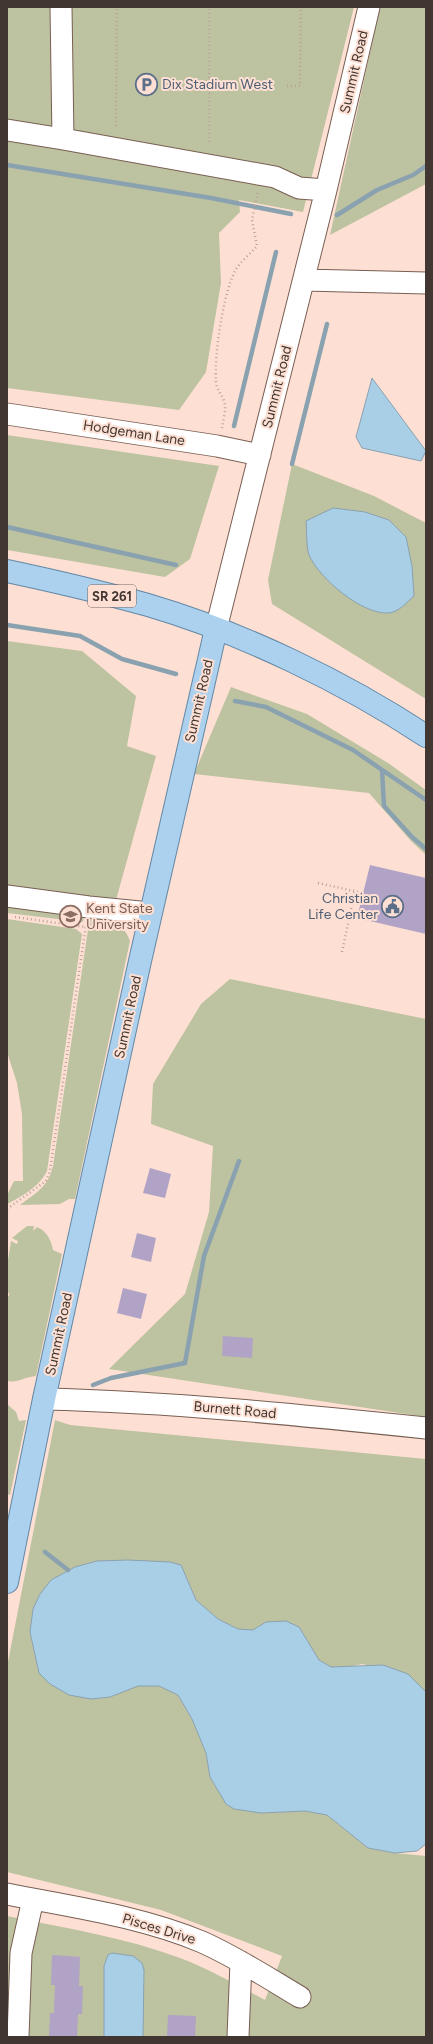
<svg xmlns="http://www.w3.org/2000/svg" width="433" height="2044" viewBox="0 0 433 2044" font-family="Figtree,sans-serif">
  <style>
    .green { fill: #bdc2a0 }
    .water { fill: #a9cfe7; stroke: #8aa1b0 }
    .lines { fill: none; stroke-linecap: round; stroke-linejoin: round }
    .stream { stroke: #8aa1b0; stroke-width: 4.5 }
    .building { fill: #b1a3c6 }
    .minor-casing { stroke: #785f53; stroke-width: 23 }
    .major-casing { stroke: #6287a5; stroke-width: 24 }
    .path { stroke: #b9a399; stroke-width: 2.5; stroke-dasharray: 1 3; stroke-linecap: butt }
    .minor { stroke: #fff; stroke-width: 21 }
    .major { stroke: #abd1ee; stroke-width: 22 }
    .labels { text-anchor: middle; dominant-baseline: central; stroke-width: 4; stroke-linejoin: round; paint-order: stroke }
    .shield { fill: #fde0d3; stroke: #796962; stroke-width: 1 }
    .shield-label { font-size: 13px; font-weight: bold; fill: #413631 }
    .street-label { font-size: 14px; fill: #413631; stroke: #fde0d3 }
    .service-label { font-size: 14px; fill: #4e5e75; stroke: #fde0d3; text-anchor: start }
    .education-label { font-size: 14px; fill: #785e54; stroke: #fde0d3; text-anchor: start }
  </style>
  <rect width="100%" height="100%" fill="#fde0d3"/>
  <!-- green -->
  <path class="green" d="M7,7H354L303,212L239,200L240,212L219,233L221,283L206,372L179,410L7,388Z
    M380,7H426V184L330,235Z
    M7,435L219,466L190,559L165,577L7,550Z
    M292,464L374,496L426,523V699L272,604L268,580Z
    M7,641L82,651L136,696L127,746L156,756L116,900L7,885Z
    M231,687L307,714L388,763L426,790V855L411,841L369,793L194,774Z
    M7,904L84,914L83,922L7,913Z
    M90,916C109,918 123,921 130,941L75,1199H69L60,1204L20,1205C37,1192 48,1187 53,1166Z
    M7,919L76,929L82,934L47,1171C40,1186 21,1197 7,1204V1195L14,1181H23L22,1114L17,1083L7,1052Z
    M230,979L426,1019V1417L109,1369L185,1294L209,1212L213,1146L151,1124L153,1084L201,1004Z
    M27,1226H34L33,1231L37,1227C47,1231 51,1240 53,1250L62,1254L36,1376C24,1377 18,1383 7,1381V1296H9V1293L7,1292V1267L11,1241L17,1244L18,1241L12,1238Z
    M7,1404L16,1412L19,1421L26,1420L10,1495L7,1494Z
    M55,1420L70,1425L426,1459V1692L408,1674L362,1664L345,1668L331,1667L319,1660L299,1627L266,1622L253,1630L238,1629L218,1619L196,1600L181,1565L97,1561L75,1567L51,1580L30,1632L39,1673L91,1699L110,1697L138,1686H159L178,1695L192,1719L206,1753L210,1777L261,1813L305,1811L327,1815L368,1848L395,1853L426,1856V2037H7V1916C65,1928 124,1937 180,1958C209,1969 237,1985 265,2000L282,1956L161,1910L7,1872V1667Z"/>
  <!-- water -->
  <path class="water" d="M372,378L426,451L421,461L362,448L356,437Z
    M333,508L365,512L389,520L406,537L412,566L414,596C407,602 399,612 389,613C362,615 319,578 309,555C306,545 307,532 306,521Z
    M128,1560L170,1562L181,1565L196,1600L218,1619L238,1629L253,1630L266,1622L286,1621L299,1627L319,1660L331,1667L383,1665L408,1674L426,1692V1844L417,1851L395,1853L368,1848L327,1815L305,1811L261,1813L234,1809L226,1804L210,1777L206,1753L192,1719L178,1695L159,1686H138L110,1697L91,1699L69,1695L50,1684L39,1673L30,1632L33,1609L40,1594L51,1580L75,1567L97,1561Z
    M112,1953L133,1956L142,1963L144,1970L143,2037H104V1966L108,1955Z"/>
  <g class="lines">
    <!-- stream -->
    <path class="stream" d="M7,165L211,198L291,214
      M337,215L377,190L413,175L426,166
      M234,426L276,252
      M292,464L327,324
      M7,527L176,565
      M7,625L80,636L122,659L176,674
      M235,701L266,707L353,750L426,800
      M382,770L384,806L412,837L426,849
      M93,1385L111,1378L185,1363L204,1256L239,1161
      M45,1552L68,1570"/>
  </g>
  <!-- building -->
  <path class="building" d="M370,865L426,878V934L357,918Z
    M150,1168L171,1174L165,1198L143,1193Z
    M137,1233L156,1238L151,1262L131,1257Z
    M123,1288L147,1294L141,1319L117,1313Z
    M223,1336L253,1338L252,1358L222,1356Z
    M52,1955L80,1957L79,1986H83L82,2014H78L77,2037H49L50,2013H54L55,1985H51Z
    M168,2015L196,2016L195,2037H167Z"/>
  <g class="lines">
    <defs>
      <path id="minor" d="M61,7L63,139L275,177L299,188L326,190
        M7,130L63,139
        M304,280L426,283
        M7,414L217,446L260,455
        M216,629L326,190L369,7
        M7,896L89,907L150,913
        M44,1399C172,1402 299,1415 426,1428
        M7,1894C72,1907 140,1916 202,1942C236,1957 268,1978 300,1997
        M18,2037L21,1953L33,1899
        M238,2037L241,1962"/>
      <path id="major" d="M7,571C54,581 101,592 148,605C243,633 344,682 426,736
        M7,1582L44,1399L140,961L216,629"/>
    </defs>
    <!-- minor casing -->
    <use href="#minor" class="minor-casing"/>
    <!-- major casing -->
    <use href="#major" class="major-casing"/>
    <!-- path -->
    <path class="path" d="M287,86H300L301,7
      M116,126L117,7
      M209,142V7
      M222,428C223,420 227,409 224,401C222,394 217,391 216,382C214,355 223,295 235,271C240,262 250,254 257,246L252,220L258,191
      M318,883L363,893
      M15,917L85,927
      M342,952L355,891
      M7,1209L46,1181L50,1171L86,925"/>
    <!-- minor -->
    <use href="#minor" class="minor"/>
    <!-- major -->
    <use href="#major" class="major"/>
  </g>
  <!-- icons -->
  <defs>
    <symbol id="parking-ring" viewBox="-11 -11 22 22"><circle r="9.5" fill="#fde0d3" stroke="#5c6f8a" stroke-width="1.5"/><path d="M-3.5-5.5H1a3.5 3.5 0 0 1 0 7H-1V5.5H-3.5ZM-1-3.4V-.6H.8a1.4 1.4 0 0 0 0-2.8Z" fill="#5c6f8a"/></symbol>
    <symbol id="civic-ring" viewBox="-11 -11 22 22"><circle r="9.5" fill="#fde0d3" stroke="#5c6f8a" stroke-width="1.5"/><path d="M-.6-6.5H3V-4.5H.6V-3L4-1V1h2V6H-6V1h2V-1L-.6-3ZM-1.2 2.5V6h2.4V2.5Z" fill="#5c6f8a"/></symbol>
    <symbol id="university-ring" viewBox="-11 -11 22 22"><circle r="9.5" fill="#fde0d3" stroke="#8d6e63" stroke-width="1.5"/><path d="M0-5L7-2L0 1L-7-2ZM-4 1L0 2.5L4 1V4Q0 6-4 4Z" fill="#8d6e63"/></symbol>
  </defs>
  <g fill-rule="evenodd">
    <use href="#parking-ring" x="134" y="72" width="25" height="25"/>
    <use href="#civic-ring" x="380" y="894" width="25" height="25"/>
    <use href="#university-ring" x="58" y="904" width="25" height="25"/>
  </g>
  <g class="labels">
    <!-- shield labels -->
    <rect class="shield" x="88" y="585" width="48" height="22" rx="3"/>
    <g class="shield-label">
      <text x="112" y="596">SR 261</text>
    </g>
    <!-- street labels -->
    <g class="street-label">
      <text transform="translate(354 72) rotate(-77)">Summit Road</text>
      <text transform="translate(277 387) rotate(-76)">Summit Road</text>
      <text transform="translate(134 433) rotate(9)">Hodgeman Lane</text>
      <text transform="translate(199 701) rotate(-77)">Summit Road</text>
      <text transform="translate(128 1017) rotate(-78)">Summit Road</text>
      <text transform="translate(59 1334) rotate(-78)">Summit Road</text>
      <text transform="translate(235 1410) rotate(5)">Burnett Road</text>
      <text transform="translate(159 1929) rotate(17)">Pisces Drive</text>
    </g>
    <!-- service labels -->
    <g class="service-label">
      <text x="162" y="84">Dix Stadium West</text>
      <text x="378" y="898" text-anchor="end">Christian<tspan x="378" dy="16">Life Center</tspan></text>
    </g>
    <!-- education labels -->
    <g class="education-label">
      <text x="86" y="908">Kent State<tspan x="86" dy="16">University</tspan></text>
    </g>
  </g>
  <!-- border -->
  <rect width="433" height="2044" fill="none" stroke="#413631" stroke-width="16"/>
</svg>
